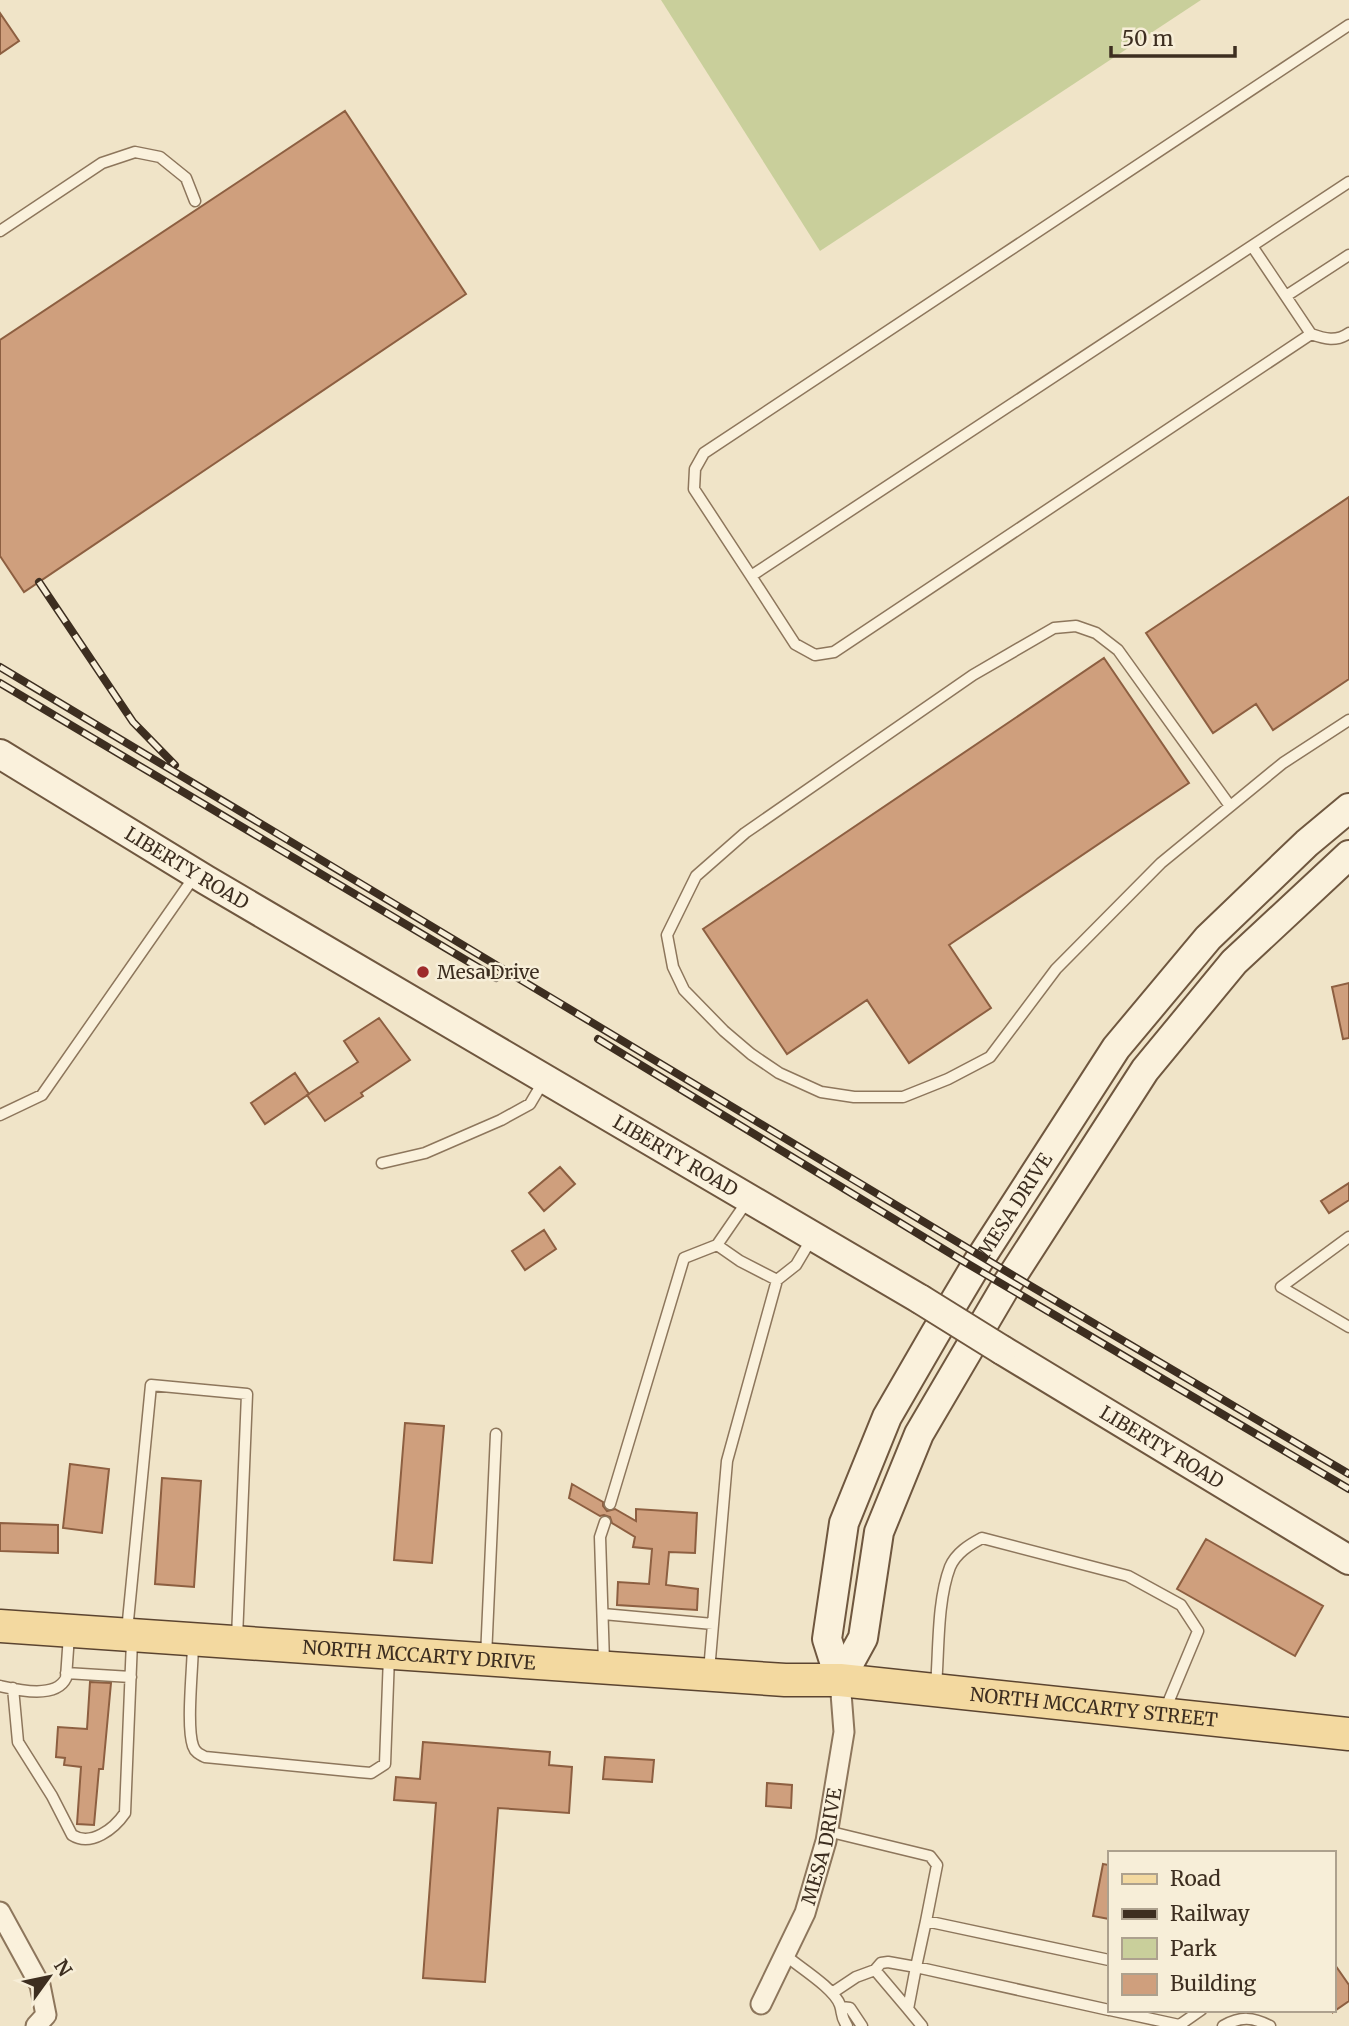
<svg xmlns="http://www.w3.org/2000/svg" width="1349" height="2026" viewBox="0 0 1349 2026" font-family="Merriweather,serif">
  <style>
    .green { fill: #c9cf9b }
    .building { fill: #cf9f7d; stroke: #8d5f41; stroke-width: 2 }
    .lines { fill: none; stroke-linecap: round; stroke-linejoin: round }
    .service-casing { stroke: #8d765c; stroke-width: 13 }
    .minor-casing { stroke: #8d765c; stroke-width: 23 }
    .secondary-casing { stroke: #6f573f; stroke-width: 32 }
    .primary-casing { stroke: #5b4430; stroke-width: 35 }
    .service { stroke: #faf1dc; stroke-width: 10 }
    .minor { stroke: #faf1dc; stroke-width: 19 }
    .secondary { stroke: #faf1dc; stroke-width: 28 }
    .primary { stroke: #f3d9a0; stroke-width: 32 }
    .rail-casing { stroke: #3d2e20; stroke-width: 8 }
    .rail { stroke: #f7eed8; stroke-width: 5; stroke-dasharray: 16; stroke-linecap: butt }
    .secondary-bridge-casing { stroke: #6f573f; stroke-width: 32; stroke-linecap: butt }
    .secondary-bridge { stroke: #faf1dc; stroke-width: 28 }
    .poi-dot { fill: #9e2a2b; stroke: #f7eed8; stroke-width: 2.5 }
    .labels { text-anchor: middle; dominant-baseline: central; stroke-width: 5; stroke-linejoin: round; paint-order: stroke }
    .street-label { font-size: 19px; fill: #3d2e20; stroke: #f7eed8 }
    .poi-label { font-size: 19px; fill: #3d2e20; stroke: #f7eed8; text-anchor: start }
  </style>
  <rect width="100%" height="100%" fill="#f0e4c8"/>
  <!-- green -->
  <path class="green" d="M661,0H1201L820,251Z"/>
  <!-- building -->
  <path class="building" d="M0,13L19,41L0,54Z
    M345,111L466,294L24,592L0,556V340Z
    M1349,497V679L1273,730L1256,704L1213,733L1146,633Z
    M1104,658L1189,783L949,945L991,1008L909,1063L867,1000L787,1054L703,929Z
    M1349,983V1038L1343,1039L1332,987Z
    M379,1018L410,1060L361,1093L363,1096L325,1121L307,1095L358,1062L344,1041Z
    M295,1073L309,1094L265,1124L251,1103Z
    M560,1167L575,1184L544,1211L529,1193Z
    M1349,1183V1200L1329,1213L1321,1201Z
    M544,1230L556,1249L525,1270L512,1251Z
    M405,1423L444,1426L432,1563L394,1560Z
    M70,1464L109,1469L102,1533L63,1528Z
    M162,1478L201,1481L194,1587L155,1584Z
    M572,1484L603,1502V1506L607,1511L615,1509L636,1521V1509L697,1513L695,1553L669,1552L666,1585L698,1589L697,1610L617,1605L618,1582L649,1584L652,1549L633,1547L635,1537L612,1523L610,1517L604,1515L600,1516L569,1498Z
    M0,1523L58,1525V1553L0,1551Z
    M1206,1539L1323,1606L1295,1656L1177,1589Z
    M90,1682L111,1683L103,1769H99L94,1825L77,1824L81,1767L64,1765L65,1758L56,1757L58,1727L87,1729Z
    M423,1742L550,1752L549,1765L572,1767L569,1813L498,1808L485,1982L423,1978L436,1803L394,1800L396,1777L420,1779Z
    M605,1757L654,1760L652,1782L603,1779Z
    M767,1783L792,1785L791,1808L766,1806Z
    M1103,1864L1109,1865V1919L1093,1916Z
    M1333,1962L1349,1985V2001L1333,2012Z"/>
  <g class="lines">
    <defs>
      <path id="service" d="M1349,25L704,453L695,469L694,489L751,576L1349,182
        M0,231L102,163L135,152L160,157L186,178L195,201
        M1252,246L1311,334C1325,339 1336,342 1349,333
        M1286,296L1349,255
        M751,576L795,644L815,655L834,652L1311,334
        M1230,806L1118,650L1096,633L1076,626L1054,628L973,675L745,833L696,876L667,935L673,967L684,990L724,1031L751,1054L779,1073L821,1092L854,1097H903L948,1079L990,1057L1056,969L1161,863L1283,763L1349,720
        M0,1115L42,1095L194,877
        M382,1163L425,1153L501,1120L530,1104L543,1082
        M1349,1237L1281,1287L1349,1327
        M717,1245L740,1261L777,1280L796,1265L812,1238
        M610,1504L684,1258L717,1245L748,1200
        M603,1614L713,1624
        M127,1631L151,1385L247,1394L237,1638
        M193,1643C193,1666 186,1726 193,1746C195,1752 199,1754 205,1757L359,1772L371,1773L385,1764L389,1656
        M486,1657L496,1434
        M604,1663L600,1537L605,1522
        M709,1671L727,1461L777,1280
        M66,1673L131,1677
        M0,1686C18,1690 56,1699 66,1678L69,1635
        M936,1686C939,1650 937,1601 950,1567C956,1553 969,1545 982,1538L1128,1576L1181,1605L1198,1631L1165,1710
        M13,1688L18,1742L52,1796L72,1835C91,1847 114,1829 125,1813L132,1641
        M827,1831L930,1856L937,1865L926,1921
        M785,1955C799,1967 834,1988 840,2005C843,2014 840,2015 847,2026
        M1109,1960L926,1921L916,1967L1109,2010
        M832,1993L856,1977L875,1970L881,1963L888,1962L916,1967L908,2009L875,1970
        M841,2007L850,2008L862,2026
        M908,2009L922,2026
        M1110,2010L1179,2025
        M1178,2026L1201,2010
        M1223,2026C1241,2016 1253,2017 1270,2026"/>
      <g id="minor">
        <path d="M0,1912L40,1985L46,2015L36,2026"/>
        <path id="s1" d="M761,2004L805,1913L826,1841L844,1732L840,1680"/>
      </g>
      <g id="secondary">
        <path id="s2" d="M0,754L206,880L920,1299"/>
        <path id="s3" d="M1002,1350L1349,1560"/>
        <path id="s4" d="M840,1680L827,1639L844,1523L887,1417L935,1334L978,1262L1116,1048L1208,938L1307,843L1349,808"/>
        <path d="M840,1680L863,1638L879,1532L919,1434L1007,1284L1145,1070L1234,962L1349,855"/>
      </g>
      <g id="primary">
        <path id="s5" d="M0,1626L785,1680H840L1349,1734"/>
      </g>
    </defs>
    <!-- service casing -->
    <use href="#service" class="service-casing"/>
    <!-- minor casing -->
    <use href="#minor" class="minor-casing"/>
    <!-- secondary casing -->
    <use href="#secondary" class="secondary-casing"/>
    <!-- primary casing -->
    <use href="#primary" class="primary-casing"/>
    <!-- service -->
    <use href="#service" class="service"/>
    <!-- minor -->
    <use href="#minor" class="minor"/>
    <!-- secondary -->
    <use href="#secondary" class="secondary"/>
    <!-- primary -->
    <use href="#primary" class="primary"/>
    <defs>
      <path id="rail" d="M39,582L133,722L175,765
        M0,667L1029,1285L1349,1474
        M0,683L496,978
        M598,1039L958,1258L1349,1489"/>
    </defs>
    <!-- rail casing -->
    <use href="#rail" class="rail-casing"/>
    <!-- rail -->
    <use href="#rail" class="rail"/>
    <defs>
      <path id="secondary-bridge" d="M920,1299L1002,1350"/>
    </defs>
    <!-- secondary-bridge casing -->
    <use href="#secondary-bridge" class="secondary-bridge-casing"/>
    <!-- secondary-bridge -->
    <use href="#secondary-bridge" class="secondary-bridge"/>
  </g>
  <!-- markers -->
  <circle class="poi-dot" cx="423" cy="972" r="7"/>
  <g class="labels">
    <!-- street labels -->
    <g class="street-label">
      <text stroke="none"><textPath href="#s2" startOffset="219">LIBERTY ROAD</textPath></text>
      <text stroke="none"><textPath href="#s2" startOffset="786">LIBERTY ROAD</textPath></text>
      <text stroke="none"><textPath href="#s4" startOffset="522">MESA DRIVE</textPath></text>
      <text stroke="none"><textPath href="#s3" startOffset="187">LIBERTY ROAD</textPath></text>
      <text stroke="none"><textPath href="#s5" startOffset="420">NORTH MCCARTY DRIVE</textPath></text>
      <text stroke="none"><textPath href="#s5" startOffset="1097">NORTH MCCARTY STREET</textPath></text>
      <text stroke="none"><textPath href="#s1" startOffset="170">MESA DRIVE</textPath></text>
    </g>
    <!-- poi labels -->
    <g class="poi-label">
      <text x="437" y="972">Mesa Drive</text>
    </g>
  </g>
  <!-- legend -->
  <rect x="1108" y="1851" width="228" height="161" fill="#f7eed8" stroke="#ada18e" stroke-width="2"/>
  <rect x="1122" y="1874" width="35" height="10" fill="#f3d9a0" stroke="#ada18e" stroke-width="2"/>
  <text x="1170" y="1886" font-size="21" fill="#3d2e20">Road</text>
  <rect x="1122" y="1909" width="35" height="10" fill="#3d2e20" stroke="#ada18e" stroke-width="2"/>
  <text x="1170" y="1921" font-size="21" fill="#3d2e20">Railway</text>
  <rect x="1122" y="1938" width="35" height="21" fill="#c9cf9b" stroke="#ada18e" stroke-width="2"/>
  <text x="1170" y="1956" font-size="21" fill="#3d2e20">Park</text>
  <rect x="1122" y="1974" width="35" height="21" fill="#cf9f7d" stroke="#ada18e" stroke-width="2"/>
  <text x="1170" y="1991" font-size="21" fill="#3d2e20">Building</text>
  <!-- north arrow -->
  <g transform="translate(49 1977) rotate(57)" stroke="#f7eed8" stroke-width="5" paint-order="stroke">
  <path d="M0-5L12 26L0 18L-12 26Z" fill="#3d2e20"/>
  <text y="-10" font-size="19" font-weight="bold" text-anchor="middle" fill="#3d2e20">N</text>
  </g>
  <!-- scale -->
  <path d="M1111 46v10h124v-10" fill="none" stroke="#3d2e20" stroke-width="3.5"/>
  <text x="1122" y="46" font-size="21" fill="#3d2e20" stroke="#f7eed8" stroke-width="5" paint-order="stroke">50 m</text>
</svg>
